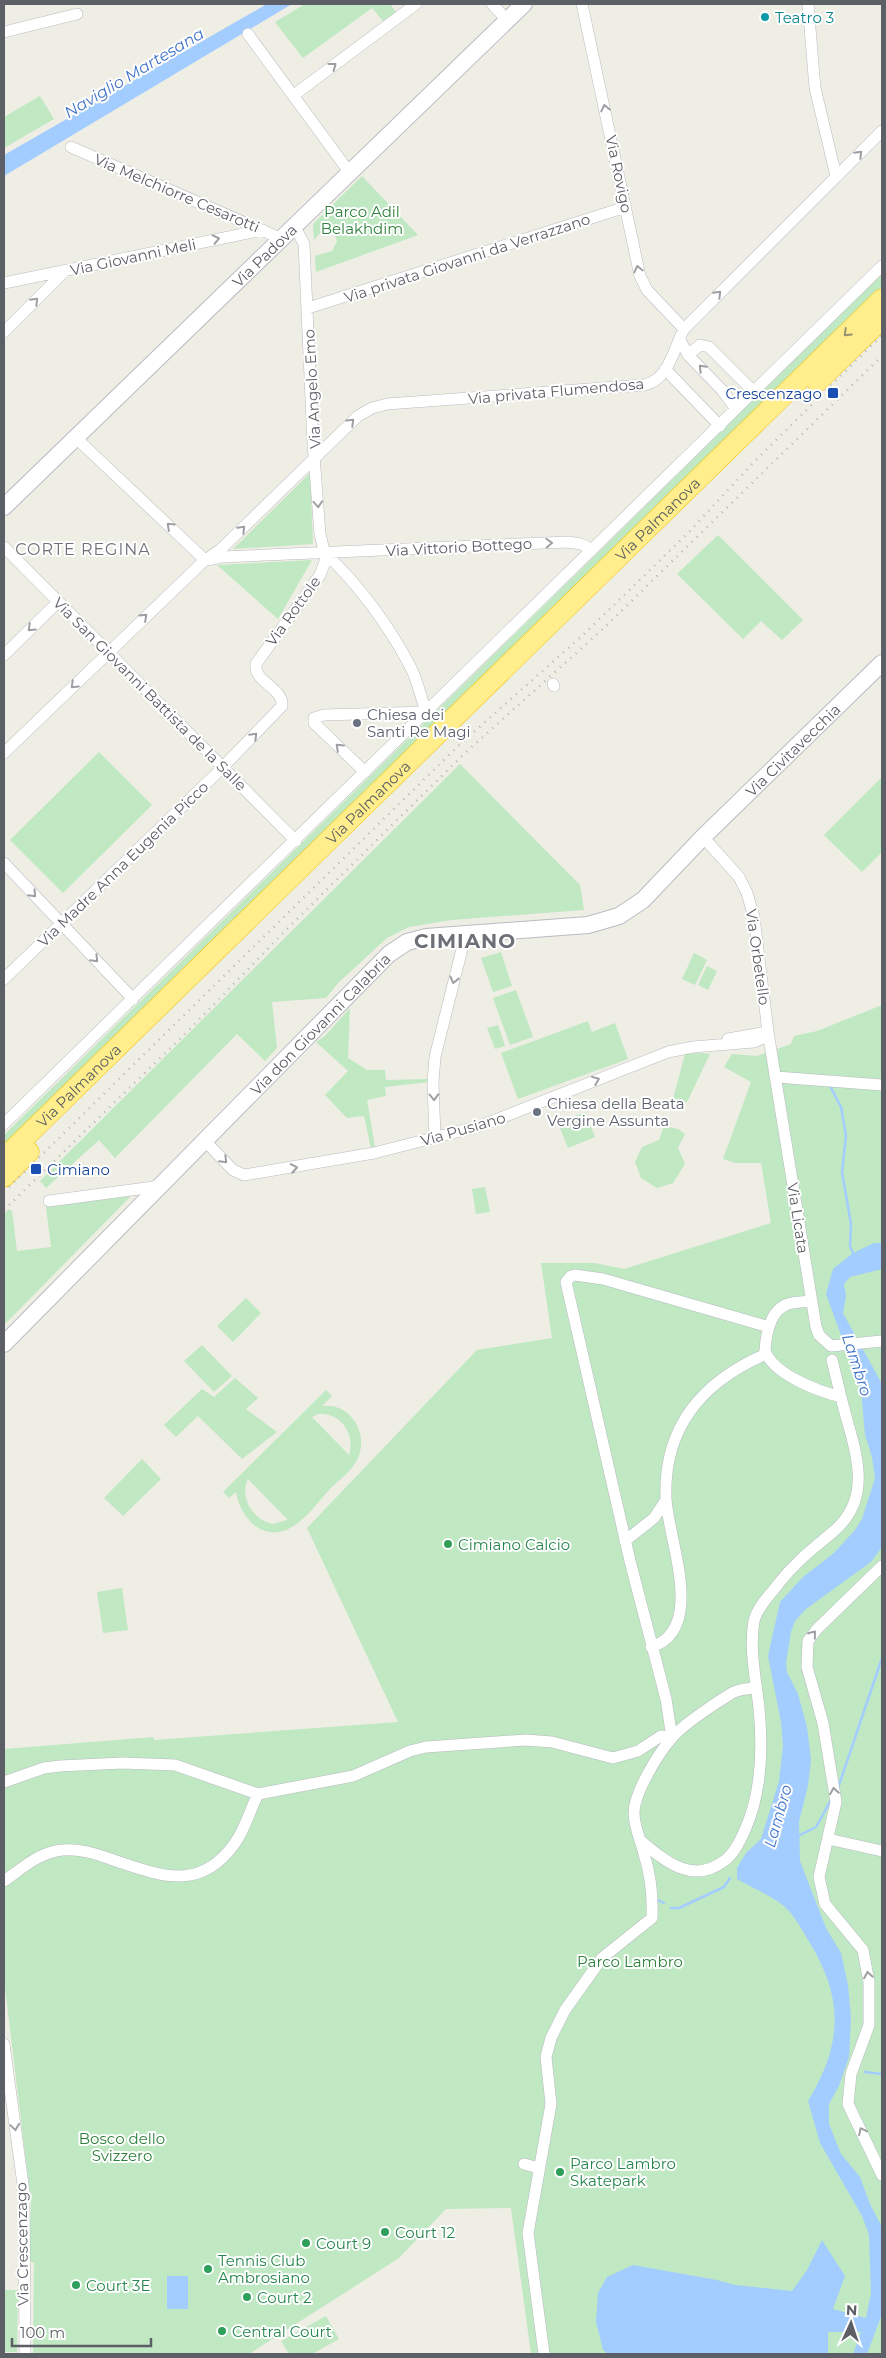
<svg xmlns="http://www.w3.org/2000/svg" width="886" height="2358" viewBox="0 0 886 2358" font-family="Montserrat,sans-serif">
  <style>
    .green { fill: #bfe8c3; fill-rule: evenodd }
    .water { fill: #a4cdff }
    .lines { fill: none; stroke-linecap: round; stroke-linejoin: round }
    .stream { stroke: #a4cdff; stroke-width: 2.5 }
    .street-casing { stroke: #b9bbc0; stroke-width: 12 }
    .secondary-casing { stroke: #b9bcc3; stroke-width: 18 }
    .highway-casing { stroke: #f3c100; stroke-width: 21 }
    .street { stroke: #fff; stroke-width: 11 }
    .secondary { stroke: #fff; stroke-width: 16 }
    .highway { stroke: #ffee8b; stroke-width: 20 }
    .rail { stroke: #b5b6b6; stroke-width: 2.5; stroke-dasharray: 1 6; stroke-linecap: butt }
    .oneway { stroke: #9d9fa3 }
    .oneway2 { stroke: #959172 }
    .culture-dot { fill: #0f9aa8; stroke: #fff; stroke-width: 2 }
    .transit-dot { fill: #1a4fb4; stroke: #fff; stroke-width: 2 }
    .worship-dot { fill: #6b7280; stroke: #fff; stroke-width: 2 }
    .leisure-dot { fill: #2e9e5b; stroke: #fff; stroke-width: 2 }
    .labels { text-anchor: middle; dominant-baseline: central; stroke-width: 4; stroke-linejoin: round; paint-order: stroke }
    .culture-label { font-size: 15px; fill: #0d838f; stroke: #fff; text-anchor: start }
    .street-label { font-size: 15px; fill: #5c5f65; stroke: #fff }
    .park-label { font-size: 15px; fill: #30813c; stroke: #fff }
    .transit-label { font-size: 15px; fill: #164399; stroke: #fff; text-anchor: end }
    .worship-label { font-size: 15px; fill: #5b616d; stroke: #fff; text-anchor: start }
    .leisure-label { font-size: 15px; fill: #27864d; stroke: #fff; text-anchor: start }
    .water-label { font-size: 16px; font-style: italic; fill: #4074c9; stroke: #fff }
    .neighbourhood-label { font-size: 16px; letter-spacing: 1px; fill: #6d7177; stroke: #fff }
    .district-label { font-size: 20px; font-weight: bold; letter-spacing: 1px; fill: #6d7177; stroke: #fff }
  </style>
  <rect width="100%" height="100%" fill="#efeee4"/>
  <!-- green -->
  <path class="green" d="M305,4H390L396,12L383,21L372,8L303,58L275,22Z
    M40,96L54,119L4,148V117Z
    M362,176L418,235L316,272L315,256L332,251L337,241L335,235L325,231L319,234L314,240L313,224Z
    M882,274V287L4,1146V1135Z
    M310,473L313,544L233,549Z
    M718,535L803,620L782,640L761,621L743,639L677,574Z
    M312,560L278,619L217,565Z
    M99,752L152,805L63,893L10,840Z
    M460,764L580,885L584,910L451,920L409,927L387,938L338,983L326,998L272,1002L277,1048L265,1061L237,1034L115,1158L99,1140L46,1188L40,1181Z
    M882,777V852L862,872L824,835Z
    M501,952L512,986L493,992L481,958Z
    M694,953L707,960L695,985L682,979Z
    M707,966L717,971L708,990L698,985Z
    M516,990L533,1037L510,1045L493,998Z
    M882,1005V2354H531L511,2208L446,2209L399,2258L249,2354H33L34,2263L28,2260L31,2203L4,1979V1749L153,1737L154,1740L398,1722L307,1528L477,1350L552,1338L541,1263H595L624,1269L771,1223L761,1163H735L723,1159L751,1082L724,1067L732,1054L757,1056L791,1044L794,1036L817,1031Z
    M350,1008L348,1058L367,1070H385L386,1080L429,1079V1082L385,1087L386,1096L367,1100L375,1147L371,1149L364,1116L347,1118L325,1095L348,1071L316,1042L325,1036Z
    M588,1021L592,1032L615,1023L628,1059L518,1099L501,1053Z
    M498,1025L505,1046L495,1049L487,1028Z
    M703,1053L710,1054L687,1102L678,1106L672,1103L685,1054Z
    M585,1112L595,1137L568,1148L558,1123Z
    M664,1126L678,1129L685,1134L678,1148L685,1164L673,1183L657,1188L641,1178L635,1162L642,1147L659,1140Z
    M485,1187L490,1212L476,1214L472,1189Z
    M131,1196L4,1325V1214L9,1209L12,1211L17,1251L51,1247L46,1207Z
    M246,1298L261,1313L233,1342L217,1326Z
    M202,1345L232,1376L214,1392L184,1361Z
    M235,1378L258,1398L246,1409L277,1432L242,1459L198,1416L176,1437L164,1425L202,1389L214,1397Z
    M326,1390L332,1396L322,1406C350,1402 369,1433 358,1458C353,1470 339,1480 330,1489C319,1501 307,1518 292,1527C264,1544 240,1518 236,1492L229,1498L223,1492ZM318,1414C340,1412 356,1434 349,1455L312,1417ZM248,1479L287,1519V1520L272,1524C253,1519 239,1498 248,1479Z
    M142,1459L161,1479L123,1516L104,1498Z
    M122,1588L128,1630L103,1633L97,1592Z
    M4,2290H18L17,2352H4Z
    M326,2316L339,2339L312,2354H289L281,2341Z"/>
  <!-- water -->
  <path class="water" d="M267,4H292L4,176V155Z
    M874,1243H882V1269L850,1277L844,1284L846,1296L843,1313L882,1384V1547L871,1562L806,1609L795,1621L791,1632L786,1663L787,1672L798,1694L807,1727L811,1760L808,1786L799,1822L800,1861L826,1928L841,1953L848,1985L851,2018L849,2057L839,2086L829,2104V2124L841,2154L860,2177L870,2204L881,2225L882,2232V2314L867,2354H853L861,2332H828V2354H608L603,2350L596,2322L598,2293L607,2277L633,2265L717,2280L735,2285L792,2291L807,2270L822,2240L845,2276L833,2309L866,2318L871,2293L869,2235L862,2216L820,2143L808,2101C843,2044 844,1997 808,1940C801,1928 792,1911 780,1903C767,1894 751,1887 737,1879V1868L746,1853L761,1839L779,1781L783,1746L781,1722L768,1656L780,1602L803,1577L834,1553L855,1530L862,1519L875,1478L872,1457L865,1435L861,1390L826,1294L833,1269L853,1253Z
    M167,2276H188V2309H167Z"/>
  <g class="lines">
    <!-- stream -->
    <path class="stream" d="M830,1086L841,1107L846,1136L842,1172L851,1224L850,1246L854,1255
      M838,1788L882,1658
      M798,1836L816,1827L831,1800
      M656,1899L664,1903
      M671,1908H679L724,1887L730,1878
      M865,2072L882,2074"/>
    <defs>
      <path id="street" d="M492,4L507,20
        M582,4L640,276L647,290L684,329
        M808,4L815,88L836,176
        M4,32L77,14
        M248,34L350,173
        M294,95L416,4
        M71,147L282,239
        M4,283L263,230
        M308,308L626,207
        M4,332L65,271
        M680,340L688,355L722,390L736,409
        M688,355L700,345L709,347L754,392
        M665,369L720,426
        M75,437L205,560
        M4,547L296,841
        M325,553C359,585 390,627 411,668C418,682 421,698 426,712
        M209,560L222,557L568,542L581,544L591,549
        M4,655L58,602
        M553,684L554,686
        M4,753L205,560L220,550L358,416L372,408L387,404L644,385C669,380 674,348 684,329L882,131
        M365,772L314,723V718L324,715L426,712
        M703,837L739,877L747,893L754,917L768,1032L816,1327L819,1335L831,1346L882,1341
        M4,863L133,999
        M4,979L219,771L282,706C284,688 253,682 256,664L320,575L326,559L320,534L313,443L304,244L295,227
        M728,1039L768,1032
        M776,1077L882,1085
        M4,1124L882,266
        M435,1138L433,1082L435,1057L466,933
        M205,1141L233,1170L244,1175L374,1153L480,1126L668,1052L693,1047L754,1042L761,1039L768,1032
        M49,1201L161,1186
        M832,1360L841,1397
        M625,1541L654,1518L666,1500
        M882,1566L817,1629L808,1641L807,1667L823,1723L836,1802L819,1877L825,1904L863,1950L869,1982V2025L851,2074L848,2104L882,2175
        M651,1647C707,1630 668,1539 666,1499C663,1427 703,1381 766,1354
        M672,1738L666,1699L630,1561L566,1282L571,1276L575,1275L603,1279L769,1327
        M4,1782L44,1768L60,1766L122,1763L175,1765L258,1794
        M828,1839L882,1851
        M641,1841C665,1861 692,1885 724,1861C734,1854 740,1841 745,1830C762,1792 763,1749 759,1708C756,1680 749,1649 754,1621C757,1607 771,1594 779,1583C795,1562 814,1548 834,1531C877,1494 852,1444 841,1397C818,1391 774,1375 765,1351C766,1334 770,1310 788,1304C795,1302 804,1302 811,1301
        M4,1881C20,1870 36,1855 56,1851C77,1847 97,1854 116,1861C164,1877 201,1891 235,1843C245,1829 250,1810 258,1794L353,1776L410,1751L426,1747L526,1740L552,1742L613,1758L638,1751L661,1736L672,1738
        M4,2044L24,2192L25,2354
        M524,2164L539,2168
        M544,2354L528,2233L551,2104L546,2057L551,2038L565,2010L602,1958L652,1918C653,1895 651,1876 644,1854C641,1841 634,1827 634,1813C634,1793 658,1754 671,1739C682,1725 717,1702 732,1693C739,1689 747,1689 755,1688"/>
      <g id="secondary">
        <path id="s1" d="M4,507L524,4"/>
        <path id="s2" d="M4,1344L389,954L407,942L426,937L588,925L619,916L643,900L703,837L882,663"/>
      </g>
      <g id="highway">
        <path d="M817,382L882,319"/>
        <path id="s3" d="M4,1158L882,299"/>
        <path d="M4,1177L29,1152"/>
      </g>
    </defs>
    <!-- street casing -->
    <use href="#street" class="street-casing"/>
    <!-- secondary casing -->
    <use href="#secondary" class="secondary-casing"/>
    <!-- highway casing -->
    <use href="#highway" class="highway-casing"/>
    <!-- street -->
    <use href="#street" class="street"/>
    <!-- secondary -->
    <use href="#secondary" class="secondary"/>
    <!-- highway -->
    <use href="#highway" class="highway"/>
    <!-- rail -->
    <path class="rail" d="M4,1192L457,747L583,635L689,532L754,462L882,335
      M4,1210L191,1028L289,927L464,754L604,628L882,356"/>
  </g>
  <!-- one-way arrows -->
  <defs><path id="oneway-chevron" d="M-2-3.5L2.5 0L-2 3.5" fill="none" stroke-width="1.6" stroke-linecap="round" stroke-linejoin="round" transform="scale(1.25)"/></defs>
  <g class="oneway">
    <use href="#oneway-chevron" transform="translate(333 66) rotate(-37)"/>
    <use href="#oneway-chevron" transform="translate(605 108) rotate(-102)"/>
    <use href="#oneway-chevron" transform="translate(859 154) rotate(-45)"/>
    <use href="#oneway-chevron" transform="translate(216 239) rotate(-12)"/>
    <use href="#oneway-chevron" transform="translate(638 269) rotate(-103)"/>
    <use href="#oneway-chevron" transform="translate(718 294) rotate(-45)"/>
    <use href="#oneway-chevron" transform="translate(35 301) rotate(-45)"/>
    <use href="#oneway-chevron" transform="translate(702 368) rotate(-135)"/>
    <use href="#oneway-chevron" transform="translate(351 422) rotate(-44)"/>
    <use href="#oneway-chevron" transform="translate(318 504) rotate(86)"/>
    <use href="#oneway-chevron" transform="translate(170 526) rotate(-137)"/>
    <use href="#oneway-chevron" transform="translate(242 529) rotate(-45)"/>
    <use href="#oneway-chevron" transform="translate(549 543) rotate(-3)"/>
    <use href="#oneway-chevron" transform="translate(144 617) rotate(-43)"/>
    <use href="#oneway-chevron" transform="translate(31 628) rotate(136)"/>
    <use href="#oneway-chevron" transform="translate(74 685) rotate(136)"/>
    <use href="#oneway-chevron" transform="translate(254 736) rotate(-45)"/>
    <use href="#oneway-chevron" transform="translate(339 747) rotate(-136)"/>
    <use href="#oneway-chevron" transform="translate(33 894) rotate(47)"/>
    <use href="#oneway-chevron" transform="translate(95 959) rotate(46)"/>
    <use href="#oneway-chevron" transform="translate(454 980) rotate(104)"/>
    <use href="#oneway-chevron" transform="translate(596 1080) rotate(-22)"/>
    <use href="#oneway-chevron" transform="translate(434 1097) rotate(88)"/>
    <use href="#oneway-chevron" transform="translate(224 1160) rotate(45)"/>
    <use href="#oneway-chevron" transform="translate(294 1168) rotate(-10)"/>
    <use href="#oneway-chevron" transform="translate(813 1634) rotate(-51)"/>
    <use href="#oneway-chevron" transform="translate(834 1791) rotate(-99)"/>
    <use href="#oneway-chevron" transform="translate(868 1975) rotate(-99)"/>
    <use href="#oneway-chevron" transform="translate(15 2127) rotate(82)"/>
    <use href="#oneway-chevron" transform="translate(862 2131) rotate(-116)"/>
  </g>
  <use class="oneway2" href="#oneway-chevron" transform="translate(847 333) rotate(136)"/>
  <!-- markers -->
  <circle class="culture-dot" cx="765" cy="17" r="5"/>
  <g class="transit-dot">
    <rect x="827" y="387" width="12" height="12" rx="2.5"/>
    <rect x="30" y="1163" width="12" height="12" rx="2.5"/>
  </g>
  <g class="worship-dot">
    <circle cx="357" cy="723" r="5"/>
    <circle cx="537" cy="1112" r="5"/>
  </g>
  <g class="leisure-dot">
    <circle cx="448" cy="1544" r="5"/>
    <circle cx="560" cy="2172" r="5"/>
    <circle cx="385" cy="2232" r="5"/>
    <circle cx="306" cy="2243" r="5"/>
    <circle cx="208" cy="2269" r="5"/>
    <circle cx="76" cy="2285" r="5"/>
    <circle cx="247" cy="2297" r="5"/>
    <circle cx="222" cy="2331" r="5"/>
  </g>
  <g class="labels">
    <!-- culture labels -->
    <g class="culture-label">
      <text x="775" y="17">Teatro 3</text>
    </g>
    <!-- street labels -->
    <g class="street-label">
      <text transform="translate(619 174) rotate(78)">Via Rovigo</text>
      <text transform="translate(177 193) rotate(23)">Via Melchiorre Cesarotti</text>
      <text stroke="none"><textPath href="#s1" startOffset="362">Via Padova</textPath></text>
      <text transform="translate(133 257) rotate(-12)">Via Giovanni Meli</text>
      <text transform="translate(467 258) rotate(-18)">Via privata Giovanni da Verrazzano</text>
      <text transform="translate(312 389) rotate(-93)">Via Angelo Emo</text>
      <text transform="translate(556 391) rotate(-5)">Via privata Flumendosa</text>
      <text stroke="none"><textPath href="#s3" startOffset="914">Via Palmanova</textPath></text>
      <text transform="translate(459 547) rotate(-3)">Via Vittorio Bottego</text>
      <text transform="translate(293 611) rotate(-54)">Via Rottole</text>
      <text transform="translate(150 694) rotate(45)">Via San Giovanni Battista de la Salle</text>
      <text stroke="none"><textPath href="#s2" startOffset="1025">Via Civitavecchia</textPath></text>
      <text stroke="none"><textPath href="#s3" startOffset="509">Via Palmanova</textPath></text>
      <text transform="translate(123 864) rotate(-44)">Via Madre Anna Eugenia Picco</text>
      <text transform="translate(758 957) rotate(82)">Via Orbetello</text>
      <text stroke="none"><textPath href="#s2" startOffset="450">Via don Giovanni Calabria</textPath></text>
      <text stroke="none"><textPath href="#s3" startOffset="104">Via Palmanova</textPath></text>
      <text transform="translate(463 1129) rotate(-16)">Via Pusiano</text>
      <text transform="translate(798 1218) rotate(81)">Via Licata</text>
      <text transform="translate(22 2244) rotate(-91)">Via Crescenzago</text>
    </g>
    <!-- park labels -->
    <g class="park-label">
      <text x="362" y="211">Parco Adil<tspan x="362" dy="17">Belakhdim</tspan></text>
      <text x="630" y="1961">Parco Lambro</text>
      <text x="122" y="2138">Bosco dello<tspan x="122" dy="17">Svizzero</tspan></text>
    </g>
    <!-- transit labels -->
    <g class="transit-label">
      <text x="822" y="393">Crescenzago</text>
      <text x="47" y="1169" text-anchor="start">Cimiano</text>
    </g>
    <!-- worship labels -->
    <g class="worship-label">
      <text x="367" y="714">Chiesa dei<tspan x="367" dy="17">Santi Re Magi</tspan></text>
      <text x="547" y="1103">Chiesa della Beata<tspan x="547" dy="17">Vergine Assunta</tspan></text>
    </g>
    <!-- leisure labels -->
    <g class="leisure-label">
      <text x="458" y="1544">Cimiano Calcio</text>
      <text x="570" y="2163">Parco Lambro<tspan x="570" dy="17">Skatepark</tspan></text>
      <text x="395" y="2232">Court 12</text>
      <text x="316" y="2243">Court 9</text>
      <text x="218" y="2260">Tennis Club<tspan x="218" dy="17">Ambrosiano</tspan></text>
      <text x="86" y="2285">Court 3E</text>
      <text x="257" y="2297">Court 2</text>
      <text x="232" y="2331">Central Court</text>
    </g>
    <!-- water labels -->
    <g class="water-label">
      <text transform="translate(134 73) rotate(-31)">Naviglio Martesana</text>
      <text transform="translate(857 1365) rotate(72)">Lambro</text>
      <text transform="translate(778 1816) rotate(-74)">Lambro</text>
    </g>
    <!-- neighbourhood labels -->
    <g class="neighbourhood-label">
      <text x="83" y="549">CORTE REGINA</text>
    </g>
    <!-- district labels -->
    <g class="district-label">
      <text x="465" y="941">CIMIANO</text>
    </g>
  </g>
  <!-- border -->
  <rect width="886" height="2358" fill="none" stroke="#5c5f65" stroke-width="10"/>
  <!-- north arrow -->
  <g transform="translate(851 2323) rotate(3)" stroke="#ffffff" stroke-width="4" paint-order="stroke">
  <path d="M0-4L9 19L0 12L-9 19Z" fill="#5c5f65"/>
  <text y="-8" font-size="14" font-weight="bold" text-anchor="middle" fill="#5c5f65">N</text>
  </g>
  <!-- scale -->
  <path d="M12 2338v8h139v-8" fill="none" stroke="#5c5f65" stroke-width="2.5"/>
  <text x="20" y="2338" font-size="15" fill="#5c5f65" stroke="#ffffff" stroke-width="4" paint-order="stroke">100 m</text>
</svg>
